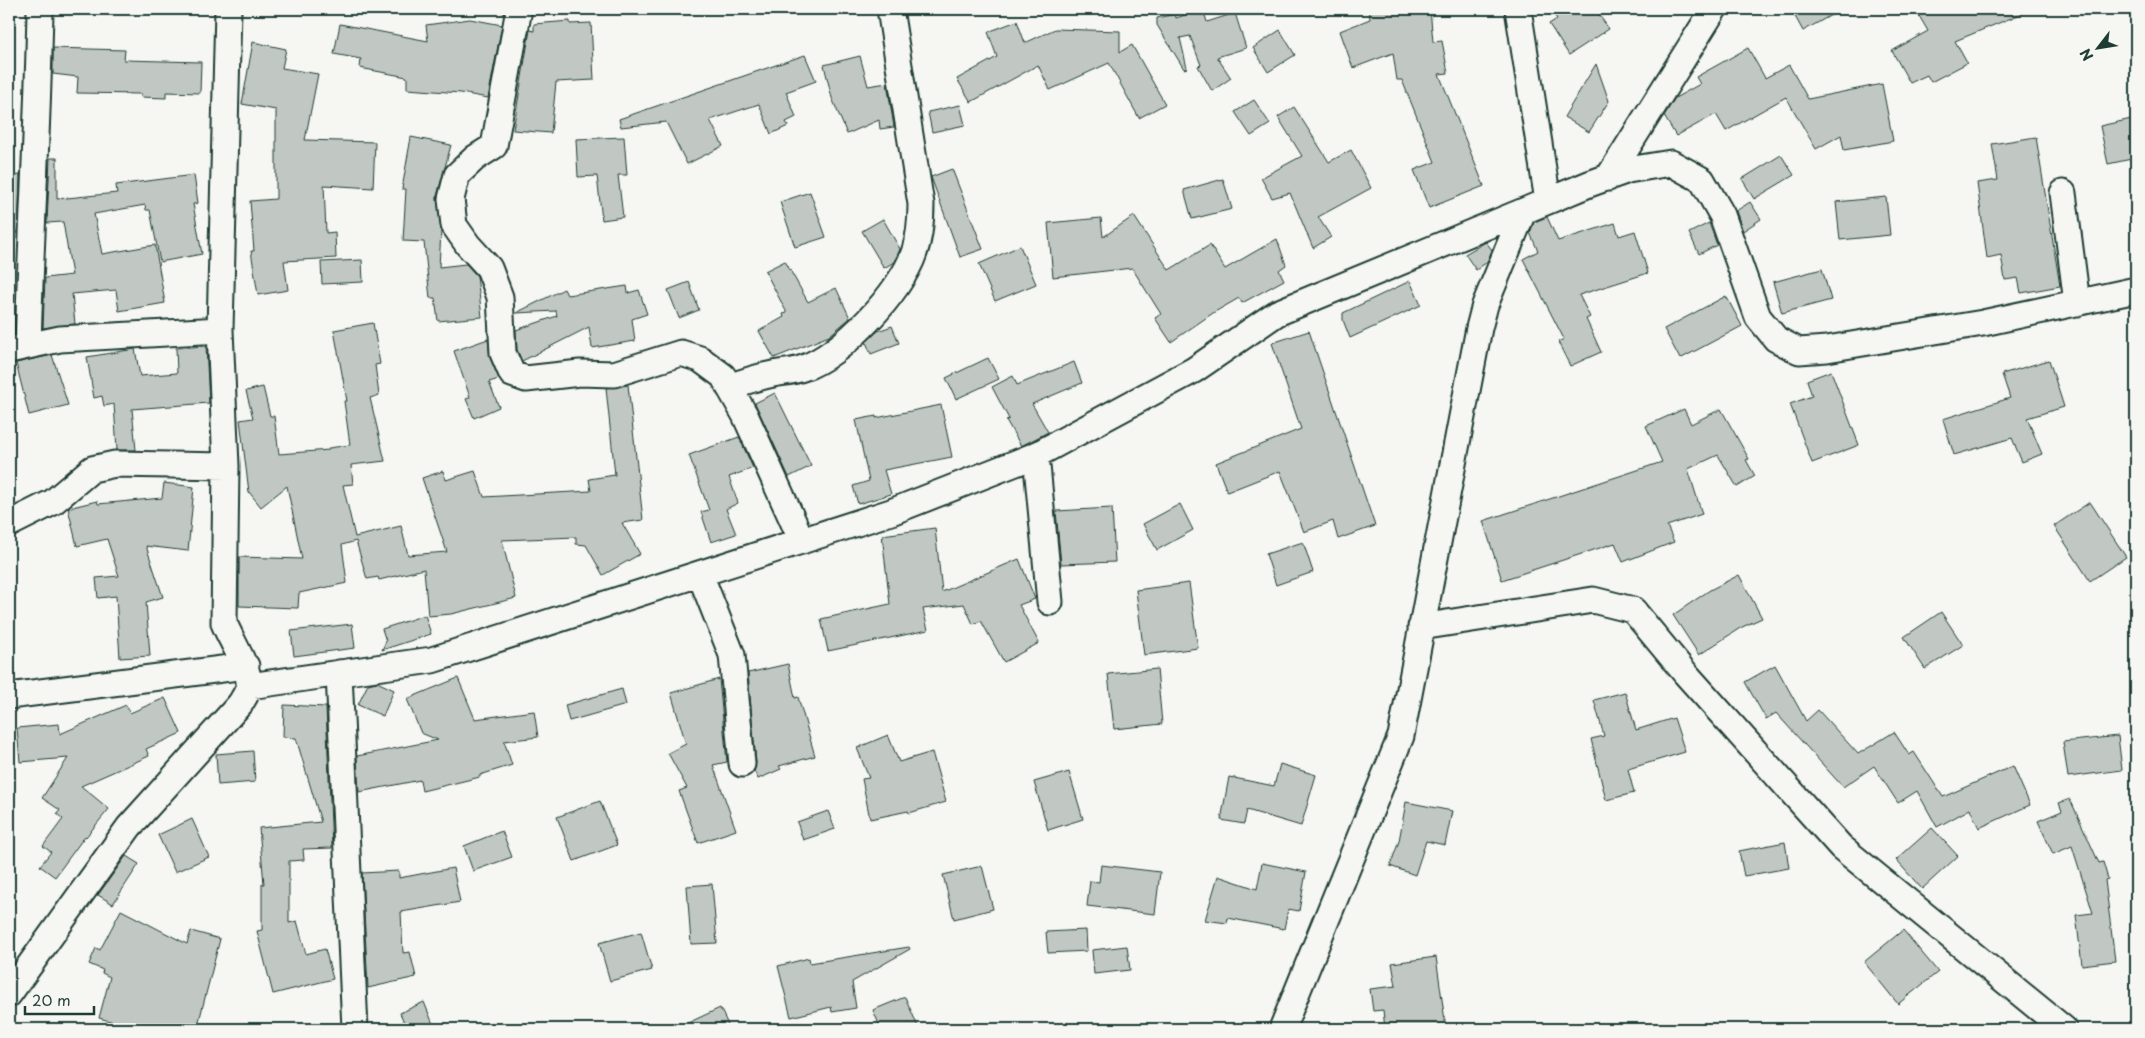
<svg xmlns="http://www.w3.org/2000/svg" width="2145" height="1038" viewBox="0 0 2145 1038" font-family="'Playpen Sans',sans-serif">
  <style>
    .building { fill: #c1c8c3; stroke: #1f3d34 }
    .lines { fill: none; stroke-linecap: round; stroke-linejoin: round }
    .minor-casing { stroke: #1f3d34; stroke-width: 29 }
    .minor { stroke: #f6f6f2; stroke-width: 25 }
  </style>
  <rect width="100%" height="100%" fill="#f6f6f2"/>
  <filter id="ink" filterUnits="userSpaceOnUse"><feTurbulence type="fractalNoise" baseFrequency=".02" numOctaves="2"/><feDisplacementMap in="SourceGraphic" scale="10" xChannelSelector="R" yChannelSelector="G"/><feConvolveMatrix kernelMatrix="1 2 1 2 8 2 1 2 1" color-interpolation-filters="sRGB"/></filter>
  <g filter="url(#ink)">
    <!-- building -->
    <path class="building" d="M1203,9L1207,22L1235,13L1246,48L1217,57L1231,78L1212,91L1198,66L1201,65L1190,36L1180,38L1187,68L1184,69L1157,25V18L1175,14L1176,18Z
      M1369,9H1430L1433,42L1442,41L1448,73L1439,74L1484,186L1429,208L1414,170L1435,162L1402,80H1397L1393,53L1353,68L1340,31L1370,19Z
      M1550,9H1595L1609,29L1569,55L1549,24L1557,19Z
      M1791,9H1842L1803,31Z
      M1915,9H2033L1955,41L1967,63L1931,82L1927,75L1910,83L1892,51L1928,31Z
      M470,19L502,25L488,98L461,93L407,89V77L360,68L361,59L334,54L340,24L428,41L426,25Z
      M570,21V24L591,23L594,80L556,82L551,133L513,130L530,30L534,31V24Z
      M1017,21L1025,43L1055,29L1120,31V52L1132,45L1165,104L1139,118L1109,63L1050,90L1038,65L971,102L957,79L997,57L988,32Z
      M1280,30L1295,55L1268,72L1253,48Z
      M253,42L286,49L282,68L318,74L305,140L375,142L373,188L324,185L326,233L335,232L336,258L284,261L288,290L258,295L251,251H254L250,201L276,199V110L242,104Z
      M53,48L125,50L124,60L201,62L200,93L166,92V98L141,97V94L77,93L78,77L53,74Z
      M1748,48L1765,78L1789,65L1808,99L1882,84L1893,141L1844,150L1841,135L1816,149L1786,97L1726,131L1716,114L1676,136L1664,116L1675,98L1700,84L1696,77Z
      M805,55L816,81L786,92L796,117L786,122L788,126L771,134L759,104L710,120L723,146L687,164L666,122L621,127L619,119Z
      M860,56L868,86L887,83L894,127L880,129L879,120L847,134L832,98L824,65Z
      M1596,64L1609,101L1589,132L1564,117Z
      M1254,100L1270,124L1251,136L1235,112Z
      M960,105L965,125L932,132L928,112Z
      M1294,107L1329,162L1351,150L1371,188L1318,217L1331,237L1313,248L1290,193L1272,198L1261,178L1302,156L1278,117Z
      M2136,118V158L2108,164L2100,126Z
      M411,137L451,145L437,196L441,231L439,267L466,264L477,276L482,317L438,321L435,298H430L424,242L403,241L406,189H402Z
      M624,137L627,175H618L623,217L602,220L597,176L578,177L576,139Z
      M2036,137L2060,286L2021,293L2018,278L2005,280L2001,255L1987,258L1977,183L1998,180L1992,144Z
      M1781,155L1794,175L1754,199L1742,179Z
      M50,158H57V199L117,193L116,185L194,175L198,203L193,204L202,254L160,262L150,210H146L145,205L94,214L102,254L155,245L165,303L119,311L116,290L72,294L75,324L43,328L45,278L72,275L63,222L47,223Z
      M952,169L983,249L960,257L931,177Z
      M20,175L18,233L9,234V176Z
      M1223,179L1232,209L1192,219L1184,190Z
      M810,192L826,237L795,247L780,202Z
      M1886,197L1890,235L1840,240L1836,202Z
      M1750,202L1761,219L1743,231L1736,211Z
      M1134,216L1169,270L1210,245L1225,269L1277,239L1286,265L1279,270L1284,280L1242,303L1239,298L1213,313L1171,342L1155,318L1161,314L1132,268L1053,277L1048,223L1101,218L1103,237Z
      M1547,217L1558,241L1615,223L1619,236L1635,231L1648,273L1579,295L1590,317L1586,319L1601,352L1570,366L1558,342L1564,339L1523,259L1538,251L1530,233L1534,222Z
      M883,219L900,249L894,262L884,268L862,231Z
      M1709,223L1717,245L1699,254L1689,233Z
      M1486,242L1492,250L1487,262L1476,270L1465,254Z
      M1020,246L1036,284L995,301L979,264Z
      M362,260L363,282L322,284L321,262Z
      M785,261L808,302L836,288L850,318L829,336L774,358L759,331L784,317L783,314L787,313L765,271Z
      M1822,269L1831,300L1782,313L1773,282Z
      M1410,281L1421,305L1350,338L1343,320V313Z
      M689,282L699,310L679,318L668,290Z
      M627,286L628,293L639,290L647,314L632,319L635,341L592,348L589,327L522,361L517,350L516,330L557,316L556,311L516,313L564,289L567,295Z
      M1726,296L1742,326L1680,359L1664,329Z
      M373,323L380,364L375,365L379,395L370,398L385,461L351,465L353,484L343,485L355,537L401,526L408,555L447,552L422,478L443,471L446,480L475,471L484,497L591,491L589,479L615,475L606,388L628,385L643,520L622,523L640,554L603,575L586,545L576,544V537L502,540L516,598L451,614L428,616L424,569L379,580L378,577L367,579L356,541L342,545L347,583L299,593L298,608L239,606V557L302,559L287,486L261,507L249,492L240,420L253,418L246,391L263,387L270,416H274L279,454L329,450V448L350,445L344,401H347L334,330Z
      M892,326L899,343L871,354L866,342L878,331Z
      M1309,331L1375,526L1338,539L1333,521L1304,532L1280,471L1227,492L1216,463L1301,429L1272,343Z
      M488,339L490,358L499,379L489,382L499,407L474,418L466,399L470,397L454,351Z
      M206,346L209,403L132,409L136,450H117L114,404L104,406L102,396L94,398L87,357L135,349L140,376L177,373L176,348Z
      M52,355L68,405L29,415L16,363Z
      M988,358L999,379L956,399L946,378Z
      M2049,360L2064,407L2027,418L2042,454L2022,462L2012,438L1954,455L1943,419L2010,398L2002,374Z
      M1074,362L1082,383L1032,404L1048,432L1021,446L1006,420L1009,419L992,387L1013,376L1017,385Z
      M1831,371L1859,445L1812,463L1790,404L1812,396L1807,380Z
      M775,393L811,466L789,477L755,403Z
      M941,405L952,457L884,470L891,494L858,504L853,486L869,481L856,420L876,416V418Z
      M1684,409L1691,424L1721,409L1749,459L1746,460L1755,476L1737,487L1718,455L1688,469L1702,514L1667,526L1674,542L1623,562L1615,543L1502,580L1483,521L1662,462L1646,426Z
      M739,437L753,468L729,477L738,503L726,509L736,534L711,542L701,512L709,510L689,455Z
      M164,483L194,487L188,551L146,546L163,597L146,602L150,656L120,658L116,596L98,598L96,578L119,576L107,539L77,546L68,508L97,501L98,504L162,498Z
      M2090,502L2126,557L2090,581L2054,526Z
      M1180,504L1193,530L1157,550L1143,524Z
      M1112,508L1115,562L1061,564L1056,511Z
      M935,528L942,592L1019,559L1035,599L1019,605L1039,643L1004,662L981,621L973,624L964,604L923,609L928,630L828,651L821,619L890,604L882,535Z
      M1303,542L1313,572L1276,585L1266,554Z
      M1739,575L1762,618L1740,628L1699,655L1673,615L1710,590Z
      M1189,583L1198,648L1144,655L1136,590Z
      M1941,612L1963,645L1925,669L1904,637Z
      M425,615L431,634L382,650L386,641L382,629Z
      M352,624L355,648L294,656L291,631Z
      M788,664L795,698L798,697L815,756L779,766L781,769L758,779L754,771L756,763L748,673Z
      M1775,665L1806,721L1818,710L1858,754L1894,732L1909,755L1914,752L1943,797L2013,766L2030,805L1979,828L1970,809L1937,827L1917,791L1898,803L1874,766L1843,787L1776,713L1766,719L1745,682Z
      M1157,669L1162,724L1114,729L1108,674Z
      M458,678L475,719L534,711L538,737L504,741L512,765L480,775V777L422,791L420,780L359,792L357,756L438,740L421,733L407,699Z
      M719,679L727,762L713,765L736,830L698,843L679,791L687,788L668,753L686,744L671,693Z
      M377,682L394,690L383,716L358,705L368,684Z
      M622,689L626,705L569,721L565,705Z
      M1625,692L1636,730L1674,718L1685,752L1628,769L1634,793L1606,800L1591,739L1604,736L1594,700Z
      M165,698L181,733L146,749L149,756L81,786L109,809L86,837L85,836L55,877L40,866L51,852L43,846L63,819L57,814L60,810L42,798L68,758L20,762L17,728L59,724L60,734L126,705L130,713Z
      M284,705L326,707L332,848L303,849L304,860L289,861V923L297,921L306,954L325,949L333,979L273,994L257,931L262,930V884H264L259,828L321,822L296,738L283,737Z
      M888,735L899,762L932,752L946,802L909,813L908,811L870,819L862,779L869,778L857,748Z
      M2118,736L2122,770L2068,777L2063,742Z
      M253,751L255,782L218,785L216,754Z
      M1280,764L1316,775L1301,826L1247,810L1244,824L1221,820L1229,777L1274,786Z
      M1069,772L1083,819L1048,830L1034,782Z
      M2070,799L2099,863L2103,862L2108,879L2105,880L2115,961L2082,965L2076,915L2093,913L2072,846L2053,854L2038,821L2062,811L2059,803Z
      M600,801L617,845L574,861L557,817Z
      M1406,802L1452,811L1445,845L1426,841L1415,875L1390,866L1399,841Z
      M828,811L835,829L803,840L797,822Z
      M192,819L209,857L175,872L158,835Z
      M1932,828L1958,856L1922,889L1896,860Z
      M502,831L512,857L473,871L464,846Z
      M1785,842L1789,868L1744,876L1739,851Z
      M126,856L139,864L113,904L98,895Z
      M1262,863L1306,872L1299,911L1288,909L1284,929L1228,918L1227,923L1205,920L1218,876L1257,889Z
      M1101,865L1160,872L1155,914L1087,906L1090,881L1099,882Z
      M982,866L993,909L954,919L943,875Z
      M453,868L460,902L401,912L403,953L410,952L416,977L368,988L362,873L399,871V878Z
      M712,884L717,943L691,944L687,886Z
      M121,910L187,944L191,931L220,939L197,1029H139L99,1018L110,977L102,973L103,970L89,964L96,948L100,950Z
      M1086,930L1087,951L1048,953L1046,932Z
      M1903,930L1938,972L1898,1004L1864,962Z
      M641,932L652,970L610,981L599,943Z
      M1127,946L1130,970L1094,974L1092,950Z
      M909,947L910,949L852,982L856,1008L832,1012L831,1007L791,1017L778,966L809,958L810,963Z
      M1436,957L1446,1028L1385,1029L1383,1010L1373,1011L1370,989L1396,986L1392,963Z
      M905,997L919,1029H881L873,1010Z
      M424,1002L435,1029H407L400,1013Z
      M720,1008L730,1029H675Z"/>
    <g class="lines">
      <defs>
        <path id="minor" d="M519,9L494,146L475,158L457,175L451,199L454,225L468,245L489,268L500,297L503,353L512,374L526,379L580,373L614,374L681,353L700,359L723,376L745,415L802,541
          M1518,9L1548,201
          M1608,178L1714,9
          M2063,193L2077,303
          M28,346C31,234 38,121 40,9
          M9,350L60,339L220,330
          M729,387C743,382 758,377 773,374C782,372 793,372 803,368C842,355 901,292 914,253C920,237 921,221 921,204L890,9
          M1036,455L1050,602
          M9,524L53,502L92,469L115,464L226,466
          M700,574L732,655L742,764
          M1421,627L1593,600L1633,610L1686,674L1841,847L2064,1029
          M339,673L355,1029
          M249,686L432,660L891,512L1036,455L1194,370L1277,313L1589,184L1628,170L1671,163L1702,180L1722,215L1758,317L1776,339L1799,351L1827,349L1983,323L2136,290
          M9,696L246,666
          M9,994L129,827L240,704C243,699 248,692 249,686C251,672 230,638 224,623L226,466L220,330L228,9
          M1282,1029L1401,736L1479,328L1485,305L1523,212"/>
      </defs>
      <!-- minor casing -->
      <use href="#minor" class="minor-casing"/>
      <!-- minor -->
      <use href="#minor" class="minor"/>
    </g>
  </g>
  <!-- margin -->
  <rect width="2145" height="1038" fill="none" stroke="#f6f6f2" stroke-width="30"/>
  <rect x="15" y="15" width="2115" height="1008" fill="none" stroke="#1f3d34" stroke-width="2" filter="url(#ink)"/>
  <!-- north arrow -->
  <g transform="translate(2098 48) rotate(239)" stroke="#f6f6f2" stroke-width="4" paint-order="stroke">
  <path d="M0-4L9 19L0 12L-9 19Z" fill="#1f3d34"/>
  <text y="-8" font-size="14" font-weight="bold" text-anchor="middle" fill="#1f3d34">N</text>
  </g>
  <!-- scale -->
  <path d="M25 1006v8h69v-8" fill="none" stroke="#1f3d34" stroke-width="2.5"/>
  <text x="32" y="1006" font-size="15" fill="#1f3d34" stroke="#f6f6f2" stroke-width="4" paint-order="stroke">20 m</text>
</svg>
